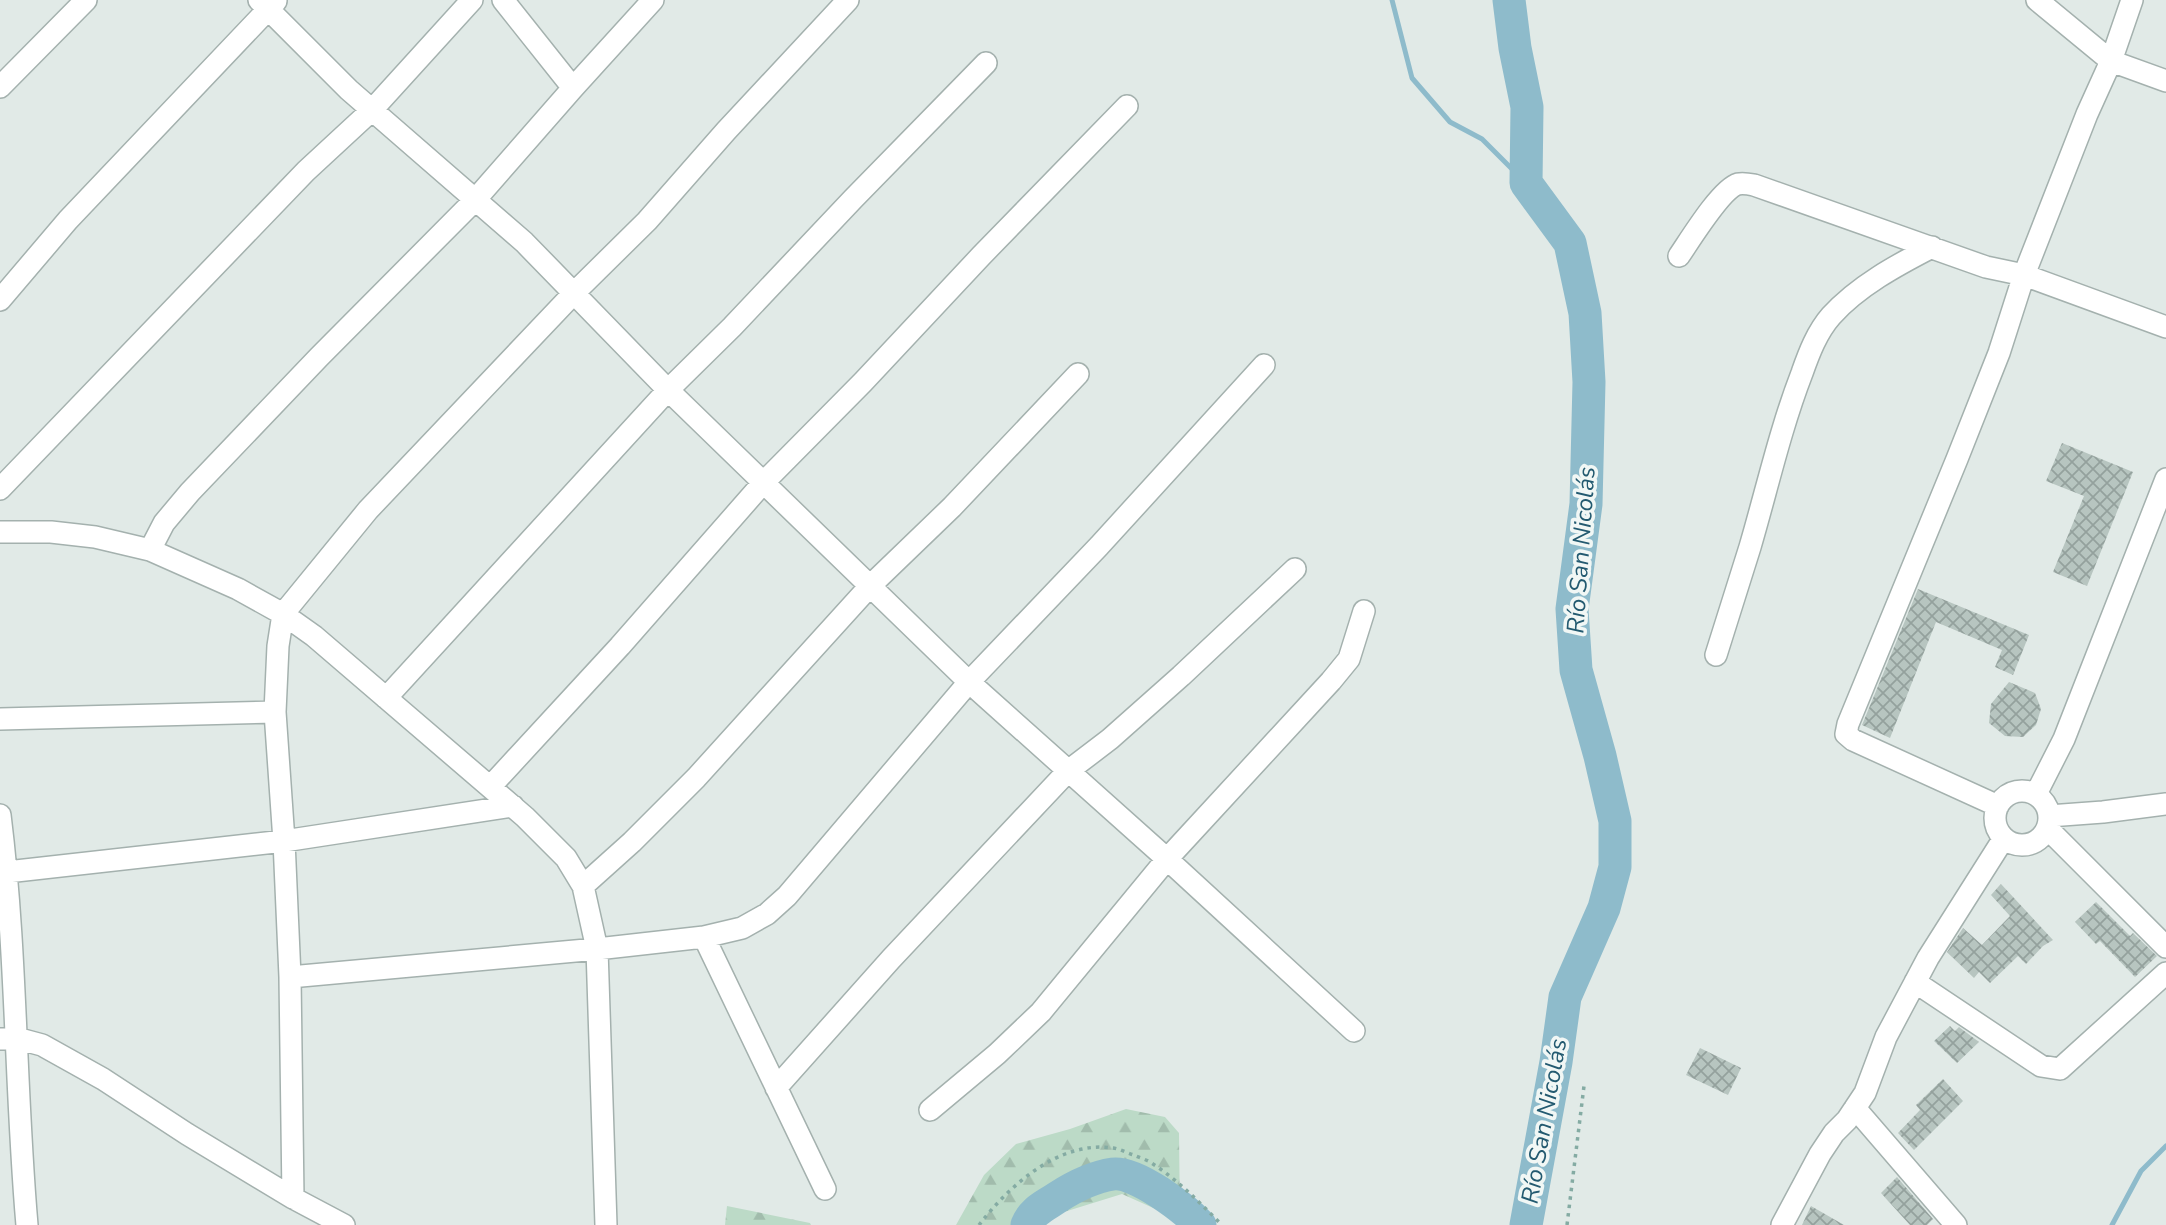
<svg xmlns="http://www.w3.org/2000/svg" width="2166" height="1225" viewBox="0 0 2166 1225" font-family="'Nunito Sans',sans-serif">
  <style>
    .forest { fill: url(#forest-firs) }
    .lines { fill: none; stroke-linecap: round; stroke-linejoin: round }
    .stream { stroke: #8ebbcb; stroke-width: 5 }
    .river { stroke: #8ebbcb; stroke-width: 33 }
    .building { fill: url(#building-cross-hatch) }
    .minor-casing { stroke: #a4b1ae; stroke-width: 24 }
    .path { stroke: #84aba3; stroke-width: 3.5; stroke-dasharray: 3.5 5; stroke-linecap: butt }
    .minor { stroke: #fff; stroke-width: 21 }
    .labels { text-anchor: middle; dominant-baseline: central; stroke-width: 7; stroke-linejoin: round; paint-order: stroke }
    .water-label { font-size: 24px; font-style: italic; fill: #235a70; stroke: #f1f7f5 }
  </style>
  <defs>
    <pattern id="forest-firs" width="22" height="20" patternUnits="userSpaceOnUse" patternTransform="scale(1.75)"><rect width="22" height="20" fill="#bcdac7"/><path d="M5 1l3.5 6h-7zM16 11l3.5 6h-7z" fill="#a1bcac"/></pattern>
    <pattern id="building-cross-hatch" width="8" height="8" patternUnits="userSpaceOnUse" patternTransform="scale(1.75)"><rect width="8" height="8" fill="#b7c5c0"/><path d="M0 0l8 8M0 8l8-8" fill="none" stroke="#94a19d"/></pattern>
  </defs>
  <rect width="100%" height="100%" fill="#e1eae7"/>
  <!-- forest -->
  <path class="forest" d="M1126,1109L1165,1117L1179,1133L1180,1220L1122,1194L1022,1225H956L984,1175L1016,1144L1070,1129Z
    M727,1206L810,1223L811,1225H725Z"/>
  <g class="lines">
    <!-- stream -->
    <path class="stream" d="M1392,0L1412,78L1450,122L1482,139L1526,183
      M2112,1225L2141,1171L2166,1146"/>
    <!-- river -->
    <path class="river" d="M1509,0L1515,48L1527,107L1526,183L1570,243L1585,313L1589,382L1586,504L1572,609L1576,670L1600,756L1615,821V867L1604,908L1565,997L1556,1062L1526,1225
      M1027,1225C1033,1210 1045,1206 1058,1197C1075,1186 1093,1177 1113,1174C1136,1171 1185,1209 1200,1225"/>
  </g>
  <!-- building -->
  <path class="building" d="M2062,443L2133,472L2087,586L2053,572L2084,496L2046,481Z
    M1918,589L2029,635L2013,675L1995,667L2002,650L1936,622L1890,738L1862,725Z
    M2009,682L2035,693L2041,709L2036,725L2023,737L2005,736L1989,723L1991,704Z
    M2001,884L2053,940L2043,946L2026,964L2018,956L1990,983L1979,972L1974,978L1947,952L1963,928L1982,945L2010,916L1991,895Z
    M2096,902L2130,936L2133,933L2157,956L2135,977L2100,941L2096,944L2075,922Z
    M1950,1026L1955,1031L1959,1027L1979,1042L1957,1063L1934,1041Z
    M1700,1048L1741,1068L1728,1095L1686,1075Z
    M1943,1079L1963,1101L1914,1150L1898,1133L1920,1110L1916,1105Z
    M1897,1177L1933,1219L1927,1225H1910L1881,1193Z
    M1811,1206L1844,1225H1802Z"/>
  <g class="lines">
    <defs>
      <path id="minor" d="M259,0L349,90L524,242L668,390L969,682L1167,859L1354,1031
        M503,0L573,88
        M2037,0L2111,61L2166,81
        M0,87L86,0
        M1679,256C1690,240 1721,189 1738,184C1743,183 1749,184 1754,185L1986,267L2024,275L2166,327
        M0,300L68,220L276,1
        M0,489L306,171L372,110L472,0
        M0,532H51L95,537L150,550L238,589L283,614L314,636L525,817L566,858L583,886L597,949L606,1225
        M150,550L164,523L190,492L319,357L475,200L573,88L653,0
        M1716,655C1727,619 1739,583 1750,547C1767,489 1780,430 1802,373C1809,353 1817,332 1831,316C1858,286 1897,265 1932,247
        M386,698L668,390L732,327L853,199L986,63
        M0,719L275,712
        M490,787L620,646L763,483L863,382L981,256L1127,106
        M1995 818a27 27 0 1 1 54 0a27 27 0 1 1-54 0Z
        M2036,794L2064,739L2166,479
        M1998,806L1853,740L1846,734L1848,724L1957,459L1999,353L2024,275L2087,114L2111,61L2132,0
        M0,815C17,951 15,1089 27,1225
        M2049,816L2103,812L2166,804
        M2047,828L2166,947
        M7,872L284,841L513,806
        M583,886L632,842L696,778L870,586L952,507L1078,374
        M704,937L825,1189
        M290,977L597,949L704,937L742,928L767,914L787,896L969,682L1099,546L1264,365
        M1915,982L2041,1066L2060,1069L2166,973
        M0,1039L16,1038L42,1045L103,1079L187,1134L293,1198L344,1225
        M776,1088L891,959L1068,771L1110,739L1181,676L1295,569
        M1855,1108L1956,1225
        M930,1110L997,1054L1041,1012L1167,859L1331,681L1349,659L1364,611
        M293,1198L290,977L284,841L275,712L278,646L283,614L368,510L574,293L647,221L726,131L848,0
        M1782,1225L1820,1154L1834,1133L1847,1120L1865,1093L1886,1037L1928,958L2004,838"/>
    </defs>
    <!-- minor casing -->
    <use href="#minor" class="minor-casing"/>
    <!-- path -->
    <path class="path" d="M979,1225C1009,1186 1059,1140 1113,1148C1120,1149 1127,1153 1134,1155C1140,1158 1148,1160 1153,1164C1179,1181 1200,1203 1222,1225
      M1567,1225L1584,1086"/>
    <!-- minor -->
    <use href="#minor" class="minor"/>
  </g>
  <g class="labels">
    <!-- water labels -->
    <g class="water-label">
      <text transform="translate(1581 550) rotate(-86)">Río San Nicolás</text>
      <text transform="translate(1544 1121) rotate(-80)">Río San Nicolás</text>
    </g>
  </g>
</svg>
